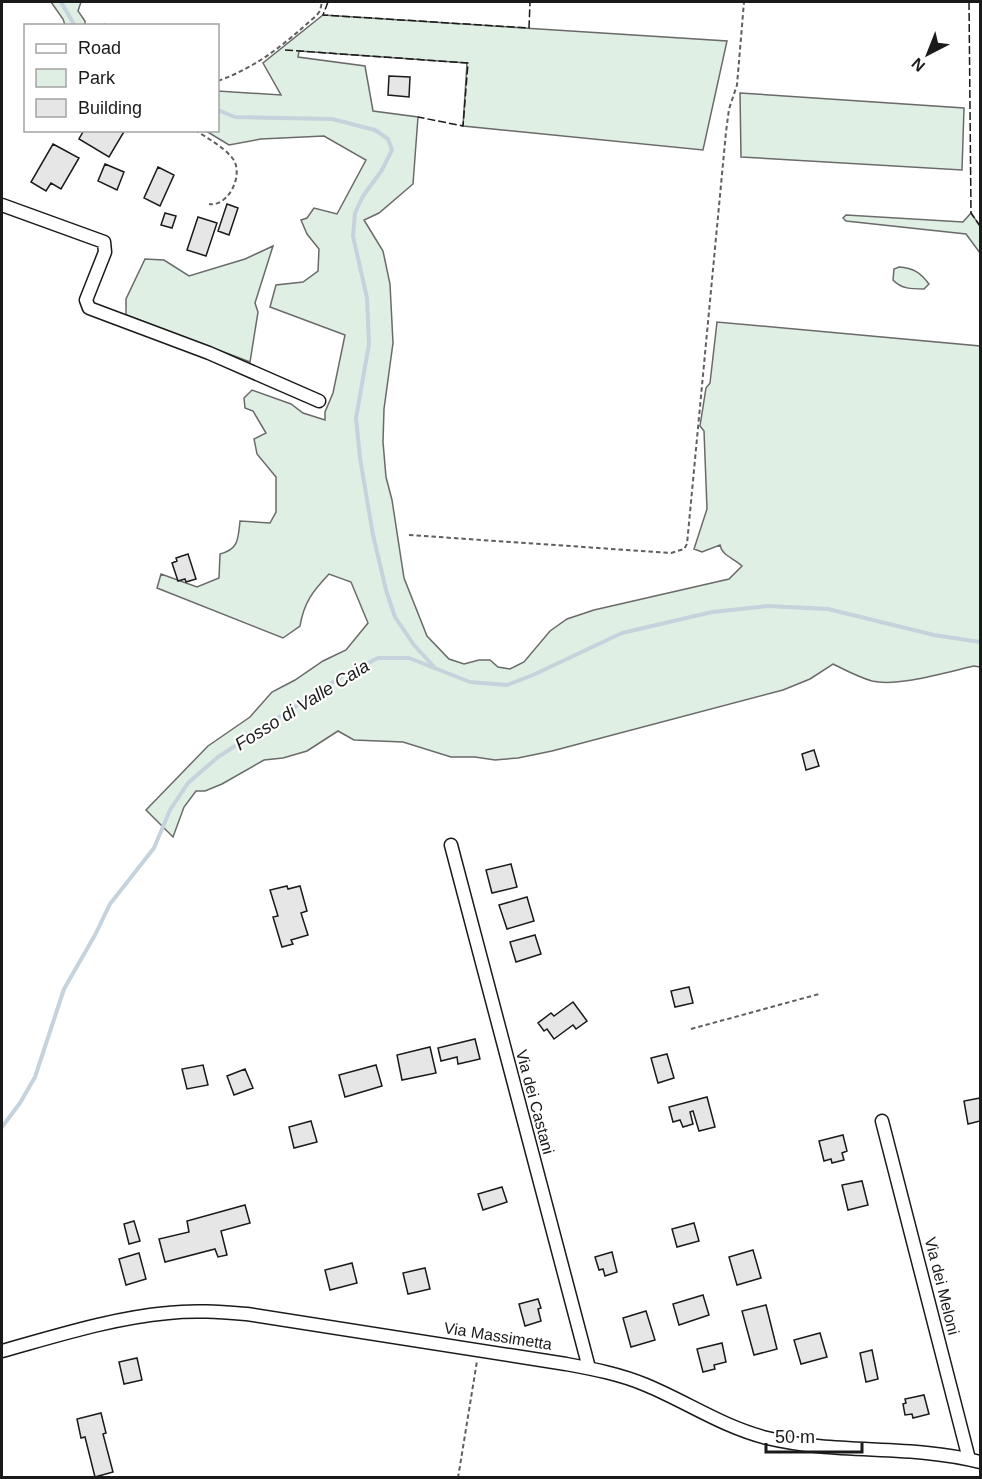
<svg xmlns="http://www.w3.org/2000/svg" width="982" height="1479" viewBox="0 0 982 1479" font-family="Helvetica,sans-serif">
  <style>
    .green { fill: #e0efe3; stroke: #6a6a6a; stroke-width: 1.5 }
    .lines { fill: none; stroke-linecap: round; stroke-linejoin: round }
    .stream { stroke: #c6d2dc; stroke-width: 4 }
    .building { fill: #e6e6e6; stroke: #1a1a1a; stroke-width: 1.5 }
    .street-casing { stroke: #1a1a1a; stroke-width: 15 }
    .path { stroke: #5f5f5f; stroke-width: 2; stroke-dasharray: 4.5 3; stroke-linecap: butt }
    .street { stroke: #fff; stroke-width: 12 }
    .fence { stroke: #1a1a1a; stroke-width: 1.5; stroke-dasharray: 8 3; stroke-linecap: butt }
    .labels { text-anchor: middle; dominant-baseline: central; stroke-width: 4.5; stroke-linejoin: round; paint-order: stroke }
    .street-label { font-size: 16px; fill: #1a1a1a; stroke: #fff }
    .water-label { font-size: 18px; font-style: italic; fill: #1a1a1a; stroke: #fff }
  </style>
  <rect width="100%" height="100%" fill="#fff"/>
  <!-- green -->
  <path class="green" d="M51,2H81L78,11L85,21V25H65L63,19Z
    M323,15L727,41L703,150L463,126L467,63L299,51L298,57L365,66L373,111L418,117L413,184L379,213L364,220L383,251L390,284L393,343L384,409L383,442L386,477L392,500L404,578L427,636L449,659L464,664L479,660H490L498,667L510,669L524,662L550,631L567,619L594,610L729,579L742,566C734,558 722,556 720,545L702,552L694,549L707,509L704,431L700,426L706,388L710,383L717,322L980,346V667L974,666C947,672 898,687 872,681C858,677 845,670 833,664L810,679L783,690L552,751L518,758L495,760L475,757H451L403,742L354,740L338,731L307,751L283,758L264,760L222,784L205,791H196L184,807L173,837L146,810L208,746L250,717L272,692L295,680L323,661L346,650L368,623L351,582L329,574C313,591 304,602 300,626L283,638L157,588L161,574L197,587L219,578L220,554C239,549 238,539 240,521L270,523L276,512V477L257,454L254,439L266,433L253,411L245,408L244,398L252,390L291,404L303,413L325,420V412L333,393L345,335L270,307L276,285L303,282L318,271L319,249L307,234L301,220L307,218L314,208L337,214L366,160L324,136L261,139L229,145L206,131L218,130V91L281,95L263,63Z
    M740,93L964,108L962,170L741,157Z
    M971,213L980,226V253L966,234L846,221L843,218L846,215L963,222Z
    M273,246L255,303L258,312L250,362L126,315V299L145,259L164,260L189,276L245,259Z
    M899,267C913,268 920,272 929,284L924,289C912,289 901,289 893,280L894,269Z"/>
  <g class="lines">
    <!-- stream -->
    <path class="stream" d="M61,2L75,26
      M218,110L235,117L332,119L375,130L388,139L392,150L382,170L363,196L355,213L353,236L367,298L369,344L356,418L360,458L373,535L386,590L395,617L414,645L435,668
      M2,1127L20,1103L35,1077L64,989L95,935L110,904L154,848L170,810L188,783L218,757L344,675L378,658H409L470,682L507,685L533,675L622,633L712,612L768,606L828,609L934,635L980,642"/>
  </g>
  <!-- building -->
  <path class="building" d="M389,76L410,77L409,97L388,95Z
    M84,130H125L109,157L79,139Z
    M53,144L79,158L61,189L51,183L46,191L31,182Z
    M105,164L124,172L117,190L98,181Z
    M158,167L174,175L160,206L144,198Z
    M227,204L238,208L229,235L218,231Z
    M165,213L176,216L172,228L161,225Z
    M198,217L217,223L206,256L187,250Z
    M188,554L196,579L186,582L185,579L178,581L172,563L177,561L176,558Z
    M814,750L819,766L806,770L802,754Z
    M511,864L517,887L492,893L486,870Z
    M287,886L288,889L300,886L307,911L301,913L308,935L291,940L293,944L282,947L273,917L278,916L270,890Z
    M527,897L534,921L507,929L499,905Z
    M535,935L541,954L516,962L510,942Z
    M689,987L693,1003L675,1007L671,991Z
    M573,1002L587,1021L576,1029L573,1025L554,1039L547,1029L544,1031L538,1023L551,1013L554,1016Z
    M475,1039L480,1059L458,1064L457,1057L441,1061L438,1048Z
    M430,1047L436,1073L402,1080L397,1055Z
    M667,1054L674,1078L658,1083L651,1058Z
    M203,1065L208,1085L187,1089L182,1069Z
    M376,1065L382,1086L345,1097L339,1075Z
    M245,1069L253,1088L234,1095L227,1076Z
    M707,1097L715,1127L699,1131L693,1111L690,1112L693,1124L683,1127L680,1120L673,1122L669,1107Z
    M980,1098V1121L968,1124L964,1101Z
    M311,1121L317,1142L294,1148L289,1127Z
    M843,1135L847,1151L842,1153L844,1160L832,1163L831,1159L824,1161L819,1141Z
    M862,1181L868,1205L848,1210L842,1185Z
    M502,1187L507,1202L483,1210L478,1194Z
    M245,1205L250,1223L221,1231L227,1255L218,1257L215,1249L165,1262L159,1239L189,1232L187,1221Z
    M134,1221L140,1241L129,1244L124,1224Z
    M694,1223L699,1241L677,1247L672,1229Z
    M753,1250L761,1278L737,1285L729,1257Z
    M612,1252L617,1272L605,1276L603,1269L599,1270L595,1257Z
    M139,1253L146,1279L126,1285L119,1259Z
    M352,1263L357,1283L330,1290L325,1270Z
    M425,1268L430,1289L408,1294L403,1273Z
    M703,1295L709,1315L679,1325L673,1304Z
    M538,1299L541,1308L538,1309L541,1321L525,1326L519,1304Z
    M766,1305L777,1349L754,1355L742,1311Z
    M646,1311L655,1340L631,1347L623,1318Z
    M820,1333L827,1357L801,1364L794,1340Z
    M722,1343L726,1362L714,1365L715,1369L703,1372L697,1349Z
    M872,1350L878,1379L866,1382L860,1353Z
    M137,1358L142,1380L124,1384L119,1362Z
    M924,1395L929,1414L913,1418L912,1414L905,1415L903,1404L906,1403L905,1399Z
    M101,1413L106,1433L103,1434L113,1472L95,1477L85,1437L81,1438L77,1419Z"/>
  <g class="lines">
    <defs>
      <path id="street" d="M2,205L104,242L105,252L86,300L89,308L209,353L319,401
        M451,845L589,1368
        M882,1121L969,1459
        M2,1351C56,1336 112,1318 168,1313C194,1310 220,1312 247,1314L566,1364C593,1369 620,1374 646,1385C687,1402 723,1427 767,1438C838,1455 911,1444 980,1462"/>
    </defs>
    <!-- street casing -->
    <use href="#street" class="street-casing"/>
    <!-- path -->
    <path class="path" d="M102,26L105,24
      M218,81C259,66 283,45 316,16L320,11L322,2
      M195,130C207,138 224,147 233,159C244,174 229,207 209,204
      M409,535L671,553L684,549L687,544L726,132L729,109L737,85L744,2
      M691,1029L819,994
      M458,1478L477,1361"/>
    <!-- street -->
    <use href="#street" class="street"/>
    <!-- fence -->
    <path class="fence" d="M328,2L323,15L529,28L530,2
      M969,2L971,213L980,226
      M285,50L468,63L463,126L418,117"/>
  </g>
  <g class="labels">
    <!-- street labels -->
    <g class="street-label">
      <text transform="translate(535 1102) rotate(75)">Via dei Castani</text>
      <text transform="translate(942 1286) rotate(76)">Via dei Meloni</text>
      <text transform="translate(498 1336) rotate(9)">Via Massimetta</text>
    </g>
    <!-- water labels -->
    <g class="water-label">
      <text transform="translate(302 705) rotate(-32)">Fosso di Valle Caia</text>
    </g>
  </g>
  <!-- border -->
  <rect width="982" height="1479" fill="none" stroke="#1a1a1a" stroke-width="6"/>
  <!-- legend -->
  <rect x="24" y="24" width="195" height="108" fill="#ffffff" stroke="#a3a3a3" stroke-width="1.5"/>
  <rect x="36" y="44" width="30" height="9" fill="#ffffff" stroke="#a3a3a3" stroke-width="1.5"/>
  <text x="78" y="54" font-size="18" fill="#1a1a1a">Road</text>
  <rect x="36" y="69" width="30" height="18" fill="#e0efe3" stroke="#a3a3a3" stroke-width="1.5"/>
  <text x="78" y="84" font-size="18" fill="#1a1a1a">Park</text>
  <rect x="36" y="99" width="30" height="18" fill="#e6e6e6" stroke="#a3a3a3" stroke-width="1.5"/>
  <text x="78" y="114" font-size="18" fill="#1a1a1a">Building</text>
  <!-- north arrow -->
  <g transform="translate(928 54) rotate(222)" stroke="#ffffff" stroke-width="4.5" paint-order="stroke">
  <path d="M0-4.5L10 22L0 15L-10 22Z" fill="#1a1a1a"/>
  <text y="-9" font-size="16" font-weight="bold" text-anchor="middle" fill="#1a1a1a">N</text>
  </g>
  <!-- scale -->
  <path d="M766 1443v9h96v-9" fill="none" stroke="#1a1a1a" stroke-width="3"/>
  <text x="775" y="1443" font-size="18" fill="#1a1a1a" stroke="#ffffff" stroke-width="4.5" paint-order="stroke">50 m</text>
</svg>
